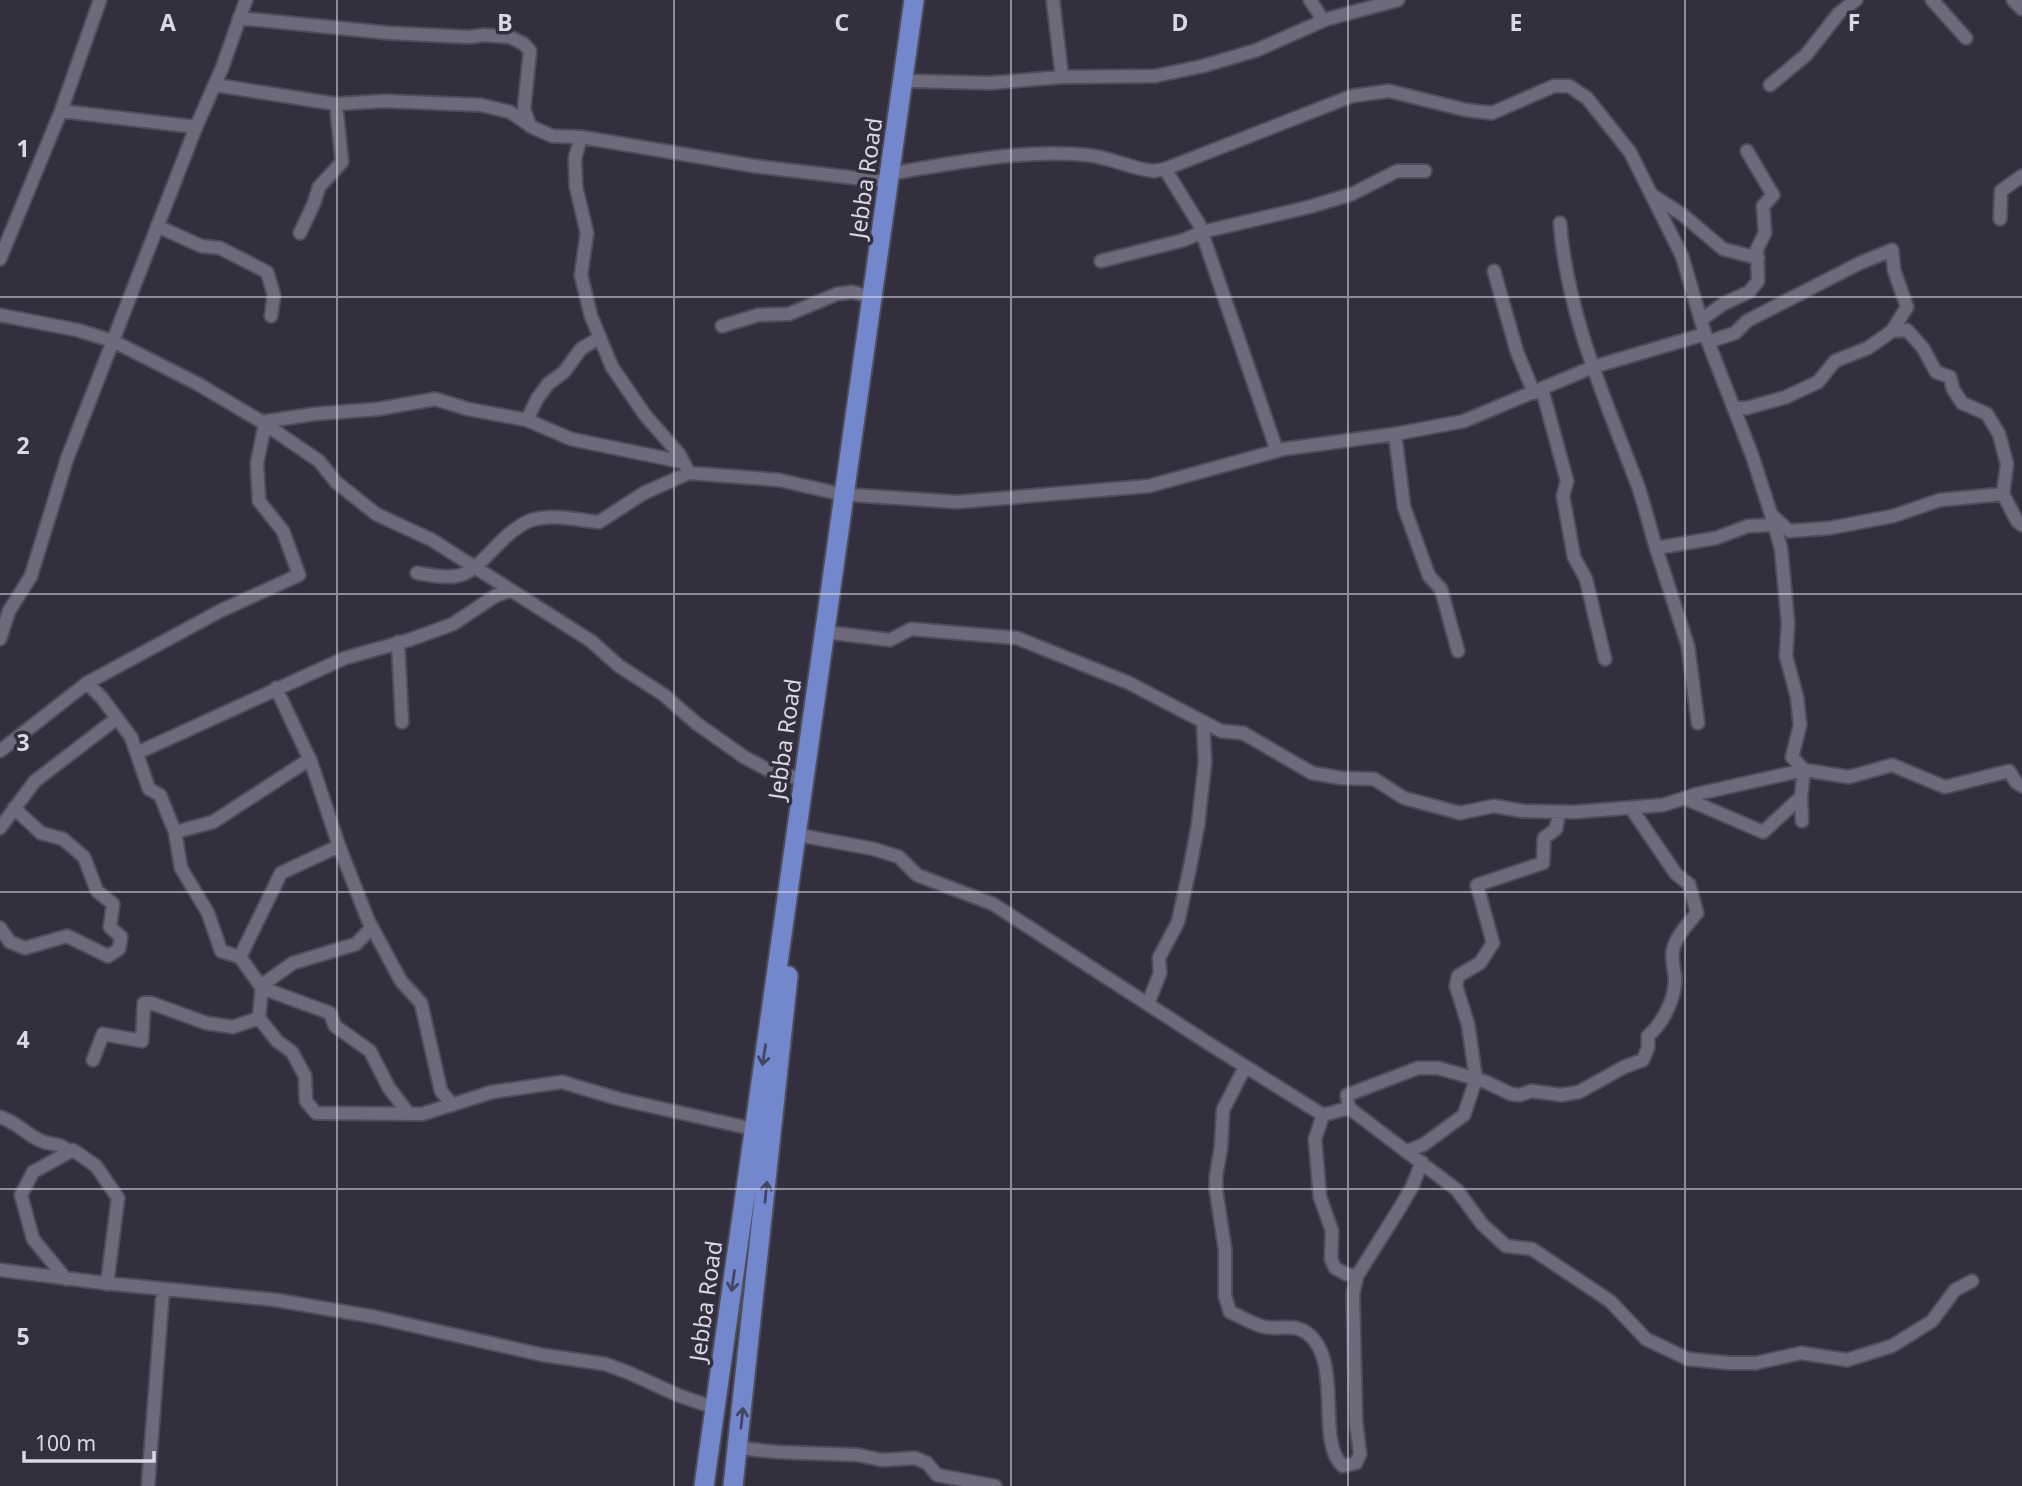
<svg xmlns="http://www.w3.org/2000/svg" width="2022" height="1486" viewBox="0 0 2022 1486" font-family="'Noto Sans',sans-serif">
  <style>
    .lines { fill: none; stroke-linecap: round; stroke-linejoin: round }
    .minor-casing { stroke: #504d5a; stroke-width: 16 }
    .highway-casing { stroke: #504d5a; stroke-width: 23 }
    .minor { stroke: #6e6a7b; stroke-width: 12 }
    .highway { stroke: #7387cd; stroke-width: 19 }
    .oneway { stroke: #434562 }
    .grid { fill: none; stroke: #dad8e2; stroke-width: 2; stroke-opacity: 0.55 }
    .labels { text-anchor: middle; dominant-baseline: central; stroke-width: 7; stroke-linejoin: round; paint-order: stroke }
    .street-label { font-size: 23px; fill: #dad8e2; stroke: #332f3e }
    .grid-label { font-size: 23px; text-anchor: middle; font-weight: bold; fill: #dad8e2; stroke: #332f3e; stroke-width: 7; stroke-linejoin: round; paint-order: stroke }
  </style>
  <rect width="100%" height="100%" fill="#332f3e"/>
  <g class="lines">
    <defs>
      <path id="minor" d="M1053,0L1062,77
        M1310,0L1323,20
        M1932,0L1966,38
        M2013,0L2022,9
        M239,18L389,33L469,37L484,35L510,37L524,44L530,51L524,109L530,126
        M913,81L990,83L1062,77L1155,76L1203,66L1257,50L1327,19L1398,0
        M215,85L336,104L384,101L481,105L510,112L534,128L552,136L581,137L754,166L890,182
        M1770,85L1806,55L1839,13L1856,0
        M61,111L196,127
        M581,137L575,158L576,187L587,233L581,275L591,316L612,367L645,415L679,454L686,467
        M1165,169L1199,224L1277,451
        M900,172C962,162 1023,149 1087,155C1110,157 1131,169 1154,171L1165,169L1352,96L1389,91L1466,110L1492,113L1554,86H1569L1587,98L1630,152L1682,256L1705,334L1752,455L1771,514L1781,548L1788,623L1786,656L1797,697L1800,725L1792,757L1804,770L1801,797L1802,821
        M1652,195L1683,215L1723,249L1758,258
        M2000,219L2001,191L2022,176
        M1560,223C1567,315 1606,401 1638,486C1645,507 1650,528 1656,548L1716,538L1748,526L1774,525
        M157,226L201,246L220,248L267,272L274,295L271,316
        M300,233L314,203L319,187L342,162L336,104
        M0,259L61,111L100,0
        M1101,261L1184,240L1202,232L1309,207L1352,194L1397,171H1425
        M1494,271L1517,352L1534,393
        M0,315L77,330L113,341L198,384L262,422L319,461L336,482L376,514L432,540L591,641L619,666L664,695L696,723L744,757L774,773L804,779
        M1701,320L1723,304L1749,292L1758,281L1757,249L1765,233L1763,206L1773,195L1747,151
        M722,326L758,315L789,314L837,294L852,292L872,297
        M1708,342L1735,333L1747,321L1860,263L1892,250L1894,270L1907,307L1892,331
        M1542,389L1567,481L1563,496L1574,557L1586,579L1605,659
        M1734,408H1747L1786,397L1818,382L1835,361L1868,348L1892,331L1907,330L1923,348L1936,372L1950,377L1953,389L1962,403L1987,414L1999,434L2007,464L2003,494
        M527,420L537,399L548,384L564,372L581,349L600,337
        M262,422L314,414L378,409L435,399L468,409L527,420L571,439L683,462
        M1395,434L1404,507L1429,576L1441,589L1458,651
        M853,495L957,502L1149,486L1284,449L1395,434L1464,421L1593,367L1705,334
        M1772,515L1789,531L1830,528L1893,516L1940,500L2003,494L2017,521L2022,525
        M1656,548L1688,646L1698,723
        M417,573C431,575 447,579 461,575C484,567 501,533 529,521C551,513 577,520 599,522L644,493L689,473L779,480L845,495
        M833,633L890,640L911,629L1017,638L1129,683L1221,731L1243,733L1312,773L1341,778L1374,779L1404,798L1460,813L1494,806L1523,811L1575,812L1663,805L1697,794L1804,770L1849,777L1892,765L1945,787L2009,771L2016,782L2022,786
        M0,639L9,611L31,576L67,459L196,127L222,68L246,0
        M398,642L402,722
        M87,683L102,698L131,737L149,789L160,795L175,832L181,868L208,913L221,951L240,957
        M276,688L311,762L339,846L368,920L401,981L421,1003L441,1091L452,1105
        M0,751L87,683L220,611L299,575L283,531L259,501L257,463L265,424
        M137,753L345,658L409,640L453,624L495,596L509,591
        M1684,798L1763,832L1801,797
        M0,828L35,781L116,719
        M175,832L213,822L310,759
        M804,836L874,849L899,857L917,875L993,904L1211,1045L1323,1115L1349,1108L1457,1190L1482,1224L1506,1246L1532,1249L1610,1301L1646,1339L1688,1359L1729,1363H1756L1801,1353L1847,1360L1892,1346L1932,1321L1955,1290L1972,1281
        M339,846L281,873L240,957L262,988L330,1013L335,1026L370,1051L389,1088L409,1114
        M0,928L10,942L25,948L67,936L108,956L119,949L121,937L110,927L113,904L97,891L84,857L63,839L41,833L14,808
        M1148,1004L1160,973L1159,958L1178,922L1190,867L1198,825L1205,762L1203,722
        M259,1018L277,1041L292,1052L305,1076L306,1101L316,1113L422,1114L492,1092L562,1082L619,1099L753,1129
        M93,1060L103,1034L142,1041L144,1003H151L206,1023L233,1027L259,1018L262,985L293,963L356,944L372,927
        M1245,1067L1223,1110L1221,1147L1216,1176V1190L1225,1249V1296L1230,1312C1242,1317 1252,1324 1265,1327C1280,1330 1293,1323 1307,1333C1344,1360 1315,1443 1343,1466L1356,1463L1360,1454L1356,1422L1353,1294L1357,1276L1401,1206L1412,1187L1422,1162
        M1349,1108L1347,1095L1418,1068H1438L1463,1075L1486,1082L1511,1094L1520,1095L1531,1091L1561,1095L1579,1092L1624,1067L1643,1060L1648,1048V1036C1663,1023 1676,998 1675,977C1674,968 1671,958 1673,950C1676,936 1688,924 1697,913L1689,884L1676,874L1631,808
        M1323,1115L1315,1139L1320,1197L1332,1231L1331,1259L1335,1268L1346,1274L1357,1276
        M0,1117C16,1122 25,1133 39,1140C52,1147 56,1140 70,1152
        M1407,1151L1423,1145L1464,1115L1476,1079L1468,1024L1456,986L1458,976L1480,963L1493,943L1477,885L1543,863L1544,838L1556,829L1559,812
        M0,1270L104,1283L276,1300L375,1317L543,1355L605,1364L627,1372L680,1396L715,1408
        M66,1279L33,1239L21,1195L33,1172L73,1150L96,1166L118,1198L107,1284
        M739,1448L777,1452L858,1455L882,1460L915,1458L927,1463L937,1475L995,1486
        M148,1486L163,1289"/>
      <path id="highway" d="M704,1486L914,0
        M733,1486L788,976"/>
    </defs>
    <!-- minor casing -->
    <use href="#minor" class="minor-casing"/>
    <!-- highway casing -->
    <use href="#highway" class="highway-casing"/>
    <!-- minor -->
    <use href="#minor" class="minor"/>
    <!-- highway -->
    <use href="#highway" class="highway"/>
  </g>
  <!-- one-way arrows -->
  <defs><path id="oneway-shaft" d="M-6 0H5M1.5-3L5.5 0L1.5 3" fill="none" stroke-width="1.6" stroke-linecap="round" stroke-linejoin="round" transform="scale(1.75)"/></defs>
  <g class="oneway">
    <use href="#oneway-shaft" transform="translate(764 1055) rotate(99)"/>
    <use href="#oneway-shaft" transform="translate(766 1192) rotate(-84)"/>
    <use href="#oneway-shaft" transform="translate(733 1281) rotate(98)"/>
    <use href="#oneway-shaft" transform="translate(742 1418) rotate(-84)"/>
  </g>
  <!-- grid -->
  <path class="grid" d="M337,0V1486M674,0V1486M1011,0V1486M1348,0V1486M1685,0V1486M0,297H2022M0,594H2022M0,892H2022M0,1189H2022"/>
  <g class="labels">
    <!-- street labels -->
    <g class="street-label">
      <text transform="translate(865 178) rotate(-82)">Jebba Road</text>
      <text transform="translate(784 739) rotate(-82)">Jebba Road</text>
      <text transform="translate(705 1301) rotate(-82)">Jebba Road</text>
    </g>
  </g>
  <g class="grid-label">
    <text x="168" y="31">A</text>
    <text x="505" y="31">B</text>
    <text x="842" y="31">C</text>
    <text x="1180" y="31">D</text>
    <text x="1516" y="31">E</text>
    <text x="1854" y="31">F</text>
    <text x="23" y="157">1</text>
    <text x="23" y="454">2</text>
    <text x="23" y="751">3</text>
    <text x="23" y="1048">4</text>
    <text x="23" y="1345">5</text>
  </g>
  <!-- scale -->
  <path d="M24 1451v10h130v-10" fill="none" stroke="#dad8e2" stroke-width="3.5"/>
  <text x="35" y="1451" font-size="21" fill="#dad8e2" stroke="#332f3e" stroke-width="5" paint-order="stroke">100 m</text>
</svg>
